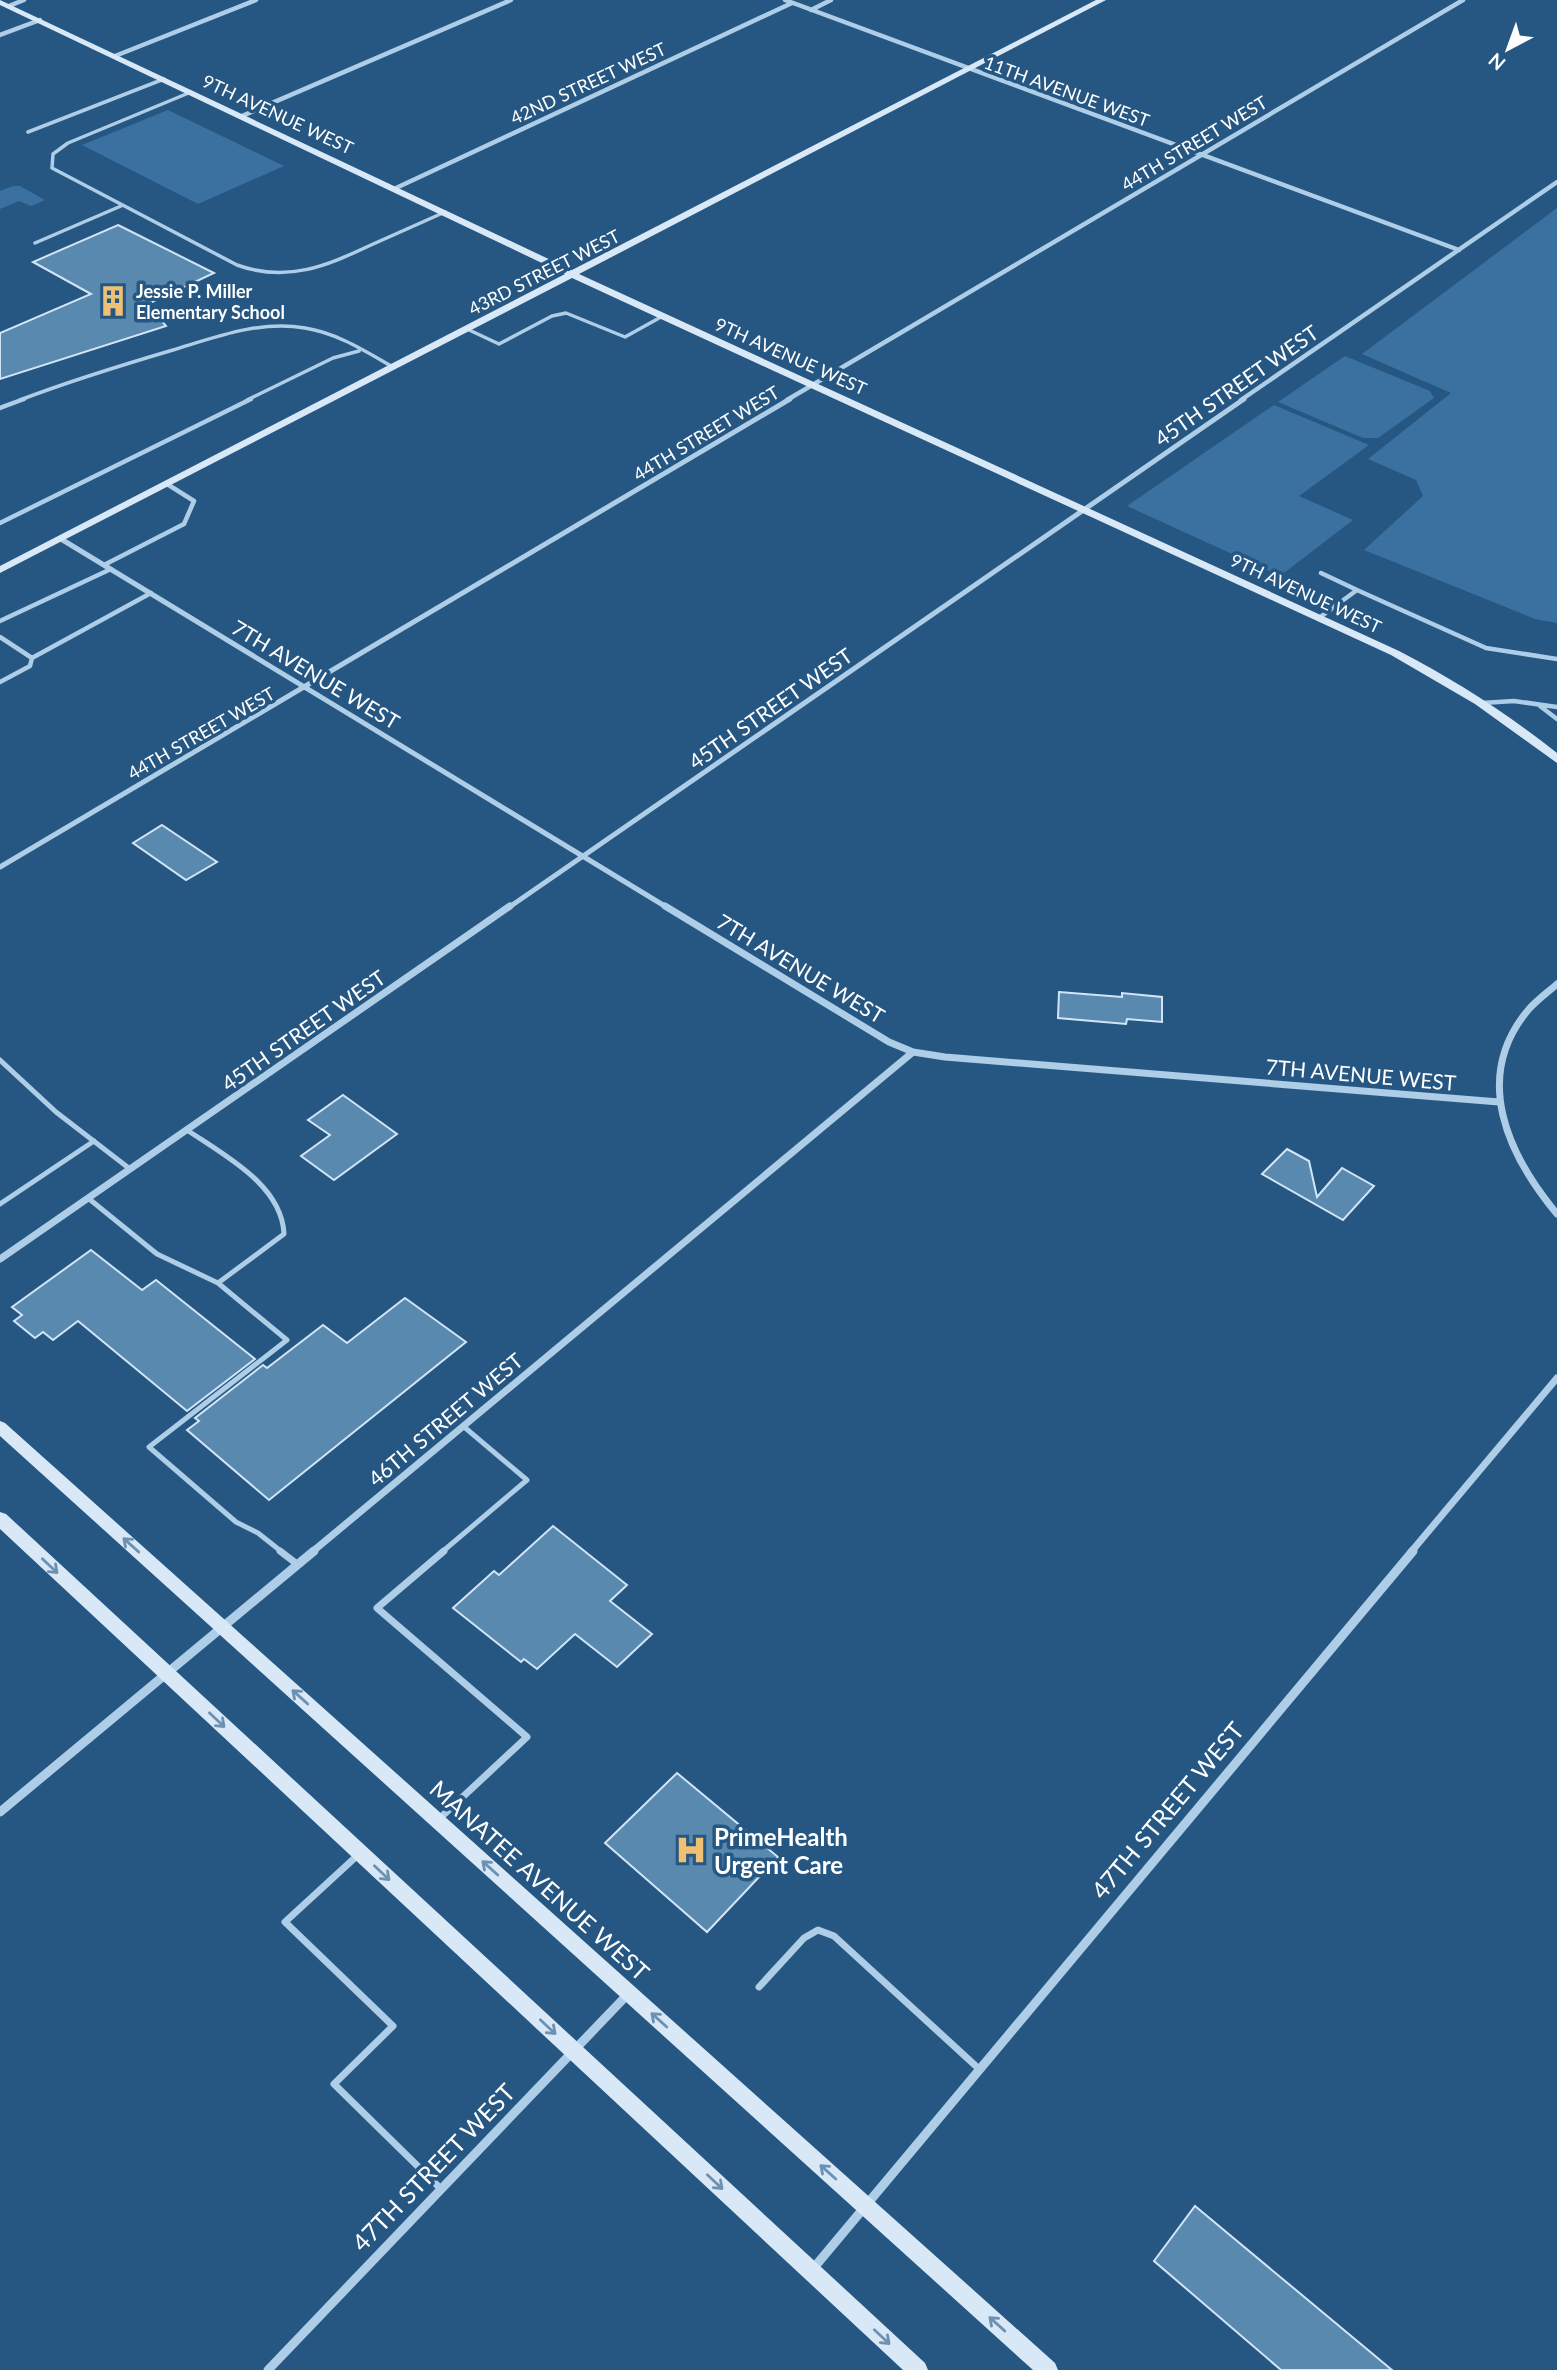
<svg xmlns="http://www.w3.org/2000/svg" width="1557" height="2370" viewBox="0 0 1557 2370" font-family="Lato,sans-serif">
  <style>
    .green { fill: #3a71a0 }
    .building { fill: #5a89b0; stroke: #d2e5f6; stroke-width: 2 }
    .lines { fill: none; stroke-linecap: round; stroke-linejoin: round }
    .lane-far3 { stroke: #aecde7; stroke-width: 3.5 }
    .lane-far2 { stroke: #aecde7; stroke-width: 4.5 }
    .lane-far1 { stroke: #aecde7; stroke-width: 5 }
    .lane { stroke: #aecde7; stroke-width: 7 }
    .street-far3 { stroke: #aecde7; stroke-width: 4.5 }
    .street-far2 { stroke: #aecde7; stroke-width: 5 }
    .street-far1 { stroke: #aecde7; stroke-width: 7 }
    .street { stroke: #aecde7; stroke-width: 9 }
    .secondary { fill: #d8e8f6; fill-rule: evenodd }
    .oneway { stroke: #6d91b1 }
    .labels { text-anchor: middle; dominant-baseline: central; stroke-width: 7; stroke-linejoin: round; paint-order: stroke }
    .far-street-label { font-size: 18px; fill: #fff; stroke: #265783 }
    .far-poi-label { font-size: 18px; font-weight: bold; fill: #fff; stroke: #265783; text-anchor: start }
    .street-label { font-size: 21px; fill: #fff; stroke: #265783 }
    .near-street-label { font-size: 24px; fill: #fff; stroke: #265783 }
    .near-poi-label { font-size: 24px; font-weight: bold; fill: #fff; stroke: #265783; text-anchor: start }
  </style>
  <rect width="100%" height="100%" fill="#265783"/>
  <!-- green -->
  <path class="green" d="M168,110L284,166L198,204L82,145Z
    M13,186H20L45,200L31,206L19,201L0,209V191Z
    M1557,208V623L1535,619L1364,550L1423,496L1416,480L1368,459L1451,393L1362,354Z
    M1345,356L1430,391L1434,398L1378,438H1363L1278,402Z
    M1274,405L1369,445L1299,496L1353,520L1280,576L1127,506Z"/>
  <!-- building -->
  <path class="building" d="M118,225L214,273L148,304L166,326L0,379V333L91,294L33,262Z
    M162,825L217,862L186,880L133,843Z
    M1059,992L1122,997V993L1162,997V1022L1127,1019L1126,1024L1058,1018Z
    M343,1095L397,1134L334,1180L301,1156L330,1135L308,1120Z
    M1287,1149L1309,1161L1317,1197L1342,1168L1374,1186L1343,1220L1262,1174Z
    M91,1250L142,1290L156,1280L255,1359L187,1411L78,1321L53,1340L43,1332L35,1338L14,1321L22,1315L12,1307Z
    M405,1298L466,1342L269,1500L187,1430L199,1421L195,1418L263,1365L267,1368L323,1325L347,1343Z
    M553,1526L627,1585L610,1601L652,1634L617,1667L575,1634L537,1669L524,1659L521,1662L453,1608L494,1571L499,1575Z
    M677,1773L778,1857L707,1932L605,1843Z
    M1195,2206L1392,2370H1281L1154,2261Z"/>
  <g class="lines">
    <!-- lane-far3 -->
    <path class="lane-far3" d="M191,92L68,143L53,154L52,168L237,265C287,283 326,266 371,245C396,234 420,223 445,212
      M28,132L164,79
      M35,243L121,206
      M467,329L499,344L552,316L566,313L625,337L661,317
      M20,400C70,381 122,365 173,350C216,337 260,320 305,328C337,333 365,351 393,367
      M247,400L333,358L359,351"/>
    <!-- lane-far2 -->
    <path class="lane-far2" d="M0,408L24,399
      M0,523L251,399
      M104,565L184,524L194,501L167,484
      M1321,573L1357,590
      M1319,618L1357,590L1486,648L1557,659
      M0,621L111,569
      M0,637L32,658L151,593
      M0,682L30,666L32,658
      M1482,703L1514,701L1557,707
      M1540,706L1557,719"/>
    <!-- lane-far1 -->
    <path class="lane-far1" d="M0,1060L56,1112L130,1169
      M187,1130C224,1155 282,1185 284,1234L218,1283
      M88,1198L157,1254L218,1283L287,1340L149,1447L236,1522L258,1533L282,1552
      M0,1204L94,1141
      M442,1552L527,1480L463,1426"/>
    <!-- lane -->
    <path class="lane" d="M280,1551L297,1564
      M439,1819L527,1737L377,1608L444,1551
      M359,1854L285,1922L393,2026L334,2084L441,2189
      M759,1987L804,1938L818,1930L834,1936L978,2068"/>
    <!-- street-far3 -->
    <path class="street-far3" d="M785,0L1459,250
      M9,6L24,0
      M811,10L831,0
      M0,35L40,20
      M115,56L256,0
      M242,116L511,0
      M396,188L792,3
      M787,400L1463,0
      M1241,400L1557,182"/>
    <!-- street-far2 -->
    <path class="street-far2" d="M61,539L668,908
      M0,867L790,399
      M508,908L1244,399"/>
    <!-- street-far1 -->
    <path class="street-far1" d="M665,906L889,1042L913,1052L945,1057L1499,1102
      M1557,984C1548,992 1537,1000 1529,1009C1471,1077 1508,1155 1557,1214
      M0,1259L510,906
      M312,1552L913,1052
      M1411,1552L1557,1378"/>
    <!-- street -->
    <path class="street" d="M0,1812L314,1551
      M812,2270L1413,1551
      M268,2370L628,1994"/>
    <!-- secondary -->
    <path class="secondary" d="M0,0L572,270L1096,0H1106L579,274L1399,651C1455,680 1508,714 1557,753V763L1475,704L1391,655L572,278L0,573V566L565,274L0,5Z
      M0,1421L5,1423L1055,2363L1058,2370H1033L0,1436Z
      M0,1512L6,1514L925,2363L928,2370H903L0,1529Z"/>
  </g>
  <!-- one-way arrows -->
  <defs><path id="oneway-shaft" d="M-6 0H5M1.5-3L5.5 0L1.5 3" fill="none" stroke-width="1.6" stroke-linecap="round" stroke-linejoin="round" transform="scale(1.75)"/></defs>
  <g class="oneway">
    <use href="#oneway-shaft" transform="translate(131 1545) rotate(-138)"/>
    <use href="#oneway-shaft" transform="translate(50 1566) rotate(43)"/>
    <use href="#oneway-shaft" transform="translate(300 1697) rotate(-138)"/>
    <use href="#oneway-shaft" transform="translate(217 1720) rotate(43)"/>
    <use href="#oneway-shaft" transform="translate(490 1868) rotate(-138)"/>
    <use href="#oneway-shaft" transform="translate(382 1873) rotate(43)"/>
    <use href="#oneway-shaft" transform="translate(659 2020) rotate(-138)"/>
    <use href="#oneway-shaft" transform="translate(548 2027) rotate(43)"/>
    <use href="#oneway-shaft" transform="translate(828 2172) rotate(-138)"/>
    <use href="#oneway-shaft" transform="translate(715 2182) rotate(43)"/>
    <use href="#oneway-shaft" transform="translate(997 2324) rotate(-138)"/>
    <use href="#oneway-shaft" transform="translate(882 2337) rotate(43)"/>
  </g>
  <!-- icons -->
  <defs>
    <symbol id="building-bare" viewBox="-9 -9 18 18"><path d="M-4-6H4V6H1V3H-1V6H-4ZM-2.5-4.3h1.7v1.8h-1.7ZM.8-4.3h1.7v1.8H.8ZM-2.5-1h1.7V.8h-1.7ZM.8-1h1.7V.8H.8Z" fill="#f0c173" stroke="#265783" stroke-width="2.5" paint-order="stroke"/></symbol>
    <symbol id="hospital-bare" viewBox="-9 -9 18 18"><path d="M-5-5h3v3.5h4V-5h3V5h-3V1.5h-4V5h-3Z" fill="#f0c173" stroke="#265783" stroke-width="2.5" paint-order="stroke"/></symbol>
  </defs>
  <g fill-rule="evenodd">
    <use href="#building-bare" x="91" y="279" width="44" height="44"/>
    <use href="#hospital-bare" x="669" y="1828" width="44" height="44"/>
  </g>
  <g class="labels">
    <!-- far-street labels -->
    <g class="far-street-label">
      <text transform="translate(588 83) rotate(-25)">42ND STREET WEST</text>
      <text transform="translate(1067 91) rotate(20)">11TH AVENUE WEST</text>
      <text transform="translate(278 114) rotate(25)">9TH AVENUE WEST</text>
      <text transform="translate(1194 143) rotate(-31)">44TH STREET WEST</text>
      <text transform="translate(544 272) rotate(-27)">43RD STREET WEST</text>
      <text transform="translate(791 356) rotate(24)">9TH AVENUE WEST</text>
      <text transform="translate(706 433) rotate(-31)">44TH STREET WEST</text>
      <text transform="translate(1306 593) rotate(25)">9TH AVENUE WEST</text>
      <text transform="translate(201 733) rotate(-30)">44TH STREET WEST</text>
    </g>
    <!-- far-poi labels -->
    <g class="far-poi-label">
      <text x="136" y="291">Jessie P. Miller<tspan x="136" dy="21">Elementary School</tspan></text>
    </g>
    <!-- street labels -->
    <g class="street-label">
      <text transform="translate(1236 385) rotate(-35)">45TH STREET WEST</text>
      <text transform="translate(316 674) rotate(31)">7TH AVENUE WEST</text>
      <text transform="translate(770 708) rotate(-35)">45TH STREET WEST</text>
      <text transform="translate(801 968) rotate(31)">7TH AVENUE WEST</text>
      <text transform="translate(303 1030) rotate(-35)">45TH STREET WEST</text>
      <text transform="translate(1361 1074) rotate(5)">7TH AVENUE WEST</text>
      <text transform="translate(445 1419) rotate(-40)">46TH STREET WEST</text>
    </g>
    <!-- near-street labels -->
    <g class="near-street-label">
      <text transform="translate(1167 1810) rotate(-50)">47TH STREET WEST</text>
      <text transform="translate(540 1880) rotate(42)">MANATEE AVENUE WEST</text>
      <text transform="translate(433 2167) rotate(-46)">47TH STREET WEST</text>
    </g>
    <!-- near-poi labels -->
    <g class="near-poi-label">
      <text x="714" y="1836">PrimeHealth<tspan x="714" dy="28">Urgent Care</tspan></text>
    </g>
  </g>
  <!-- north arrow -->
  <g transform="translate(1508 49) rotate(221)" stroke="#265783" stroke-width="5" paint-order="stroke">
  <path d="M0-5L12 26L0 18L-12 26Z" fill="#ffffff"/>
  <text y="-10" font-size="19" font-weight="bold" text-anchor="middle" fill="#ffffff">N</text>
  </g>
</svg>
